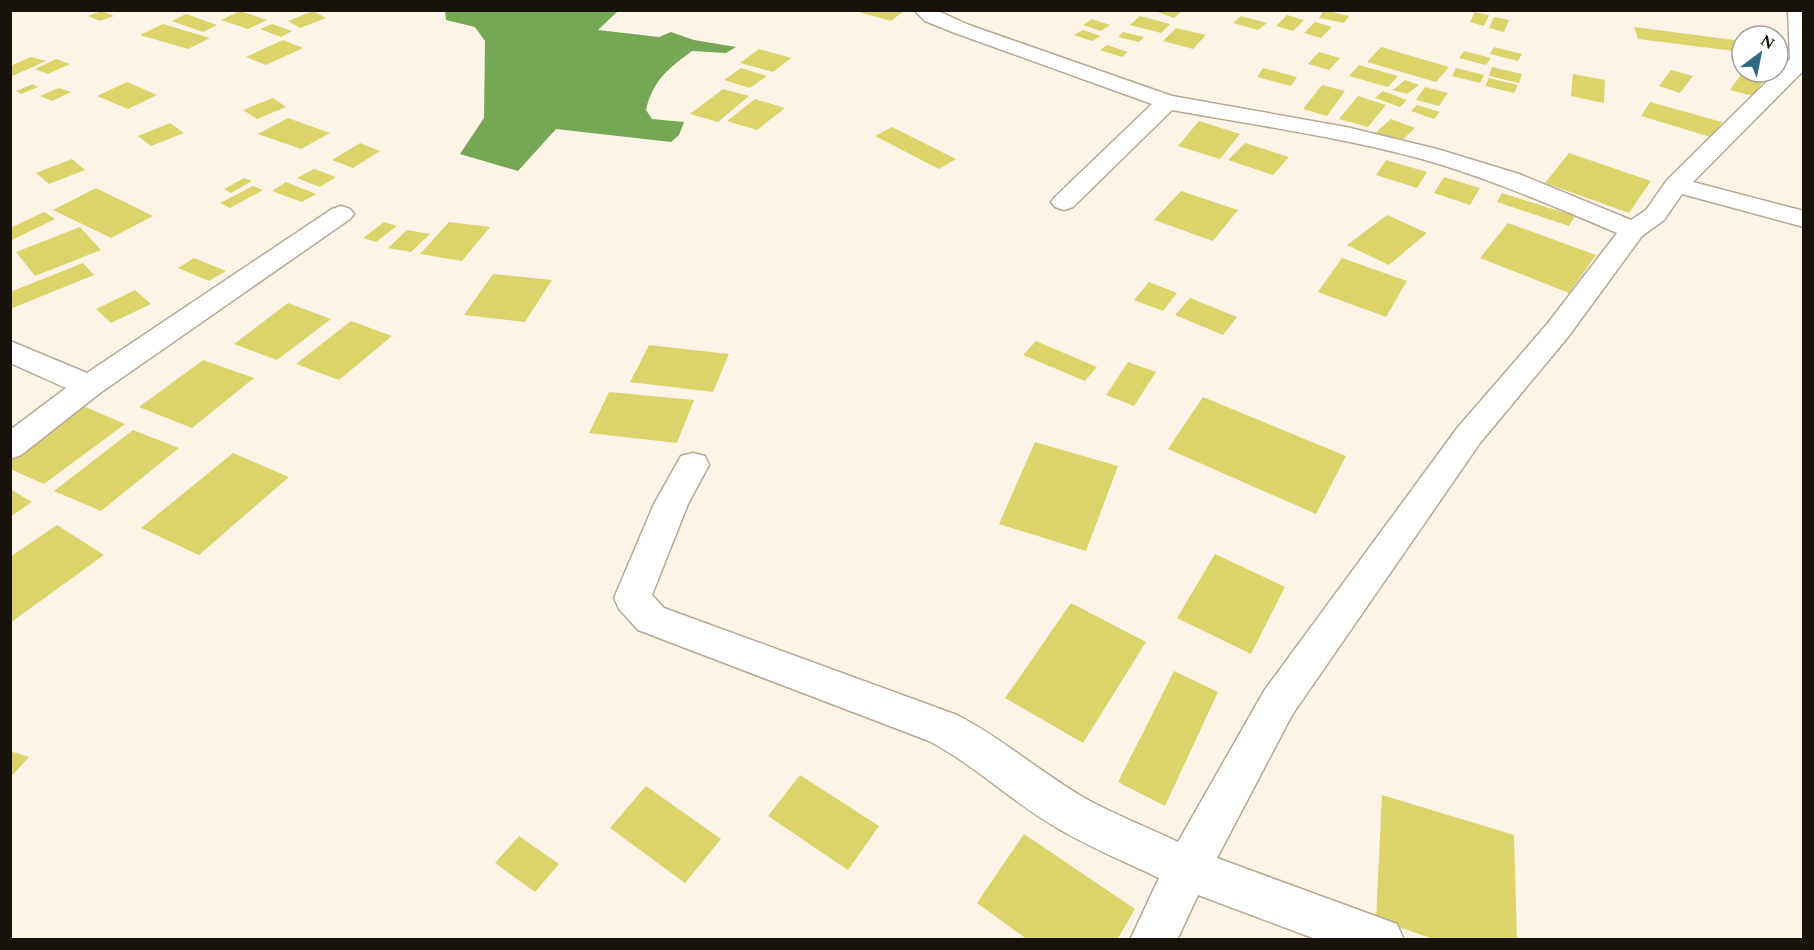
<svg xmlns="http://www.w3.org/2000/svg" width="1814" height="950" viewBox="0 0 1814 950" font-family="Spectral,serif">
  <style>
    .water { fill: #75a855 }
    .building { fill: #ddd36b }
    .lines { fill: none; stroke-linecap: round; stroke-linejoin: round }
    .minor-casing { stroke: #b7a895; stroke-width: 3 }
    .minor { fill: #fff; fill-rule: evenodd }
  </style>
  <rect width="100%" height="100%" fill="#fdf4e8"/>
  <!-- water -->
  <path class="water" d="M445,11H618L598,30L659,37L671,32L694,40L736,47L726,53L692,51C668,69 653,80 646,110L652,119L684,122L679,135L671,142L556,129L518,171L460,154L484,118L485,41L475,27L446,20Z"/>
  <!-- building -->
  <path class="building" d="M852,10H905L891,21Z
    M1152,10H1183L1174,18Z
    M1324,10L1349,16L1344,23L1319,18Z
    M102,11L114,16L100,21L88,16Z
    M240,11L267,20L248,29L221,20Z
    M313,11L326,18L300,28L288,21Z
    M1475,12L1489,15L1484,26L1470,22Z
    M186,14L217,25L203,32L172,21Z
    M1287,15L1304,20L1293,31L1276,26Z
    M1140,16L1170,24L1161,33L1130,25Z
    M1241,16L1267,23L1258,30L1233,23Z
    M1494,17L1509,20L1504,32L1489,28Z
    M1092,19L1110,25L1101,31L1083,25Z
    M1315,22L1332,27L1321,38L1304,33Z
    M163,24L210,38L188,49L140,35Z
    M272,24L292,31L281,37L260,29Z
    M1634,27L1742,41V52L1638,39Z
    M1176,28L1206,35L1193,49L1163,41Z
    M1083,30L1101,36L1092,41L1074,35Z
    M1123,32L1144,37L1139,42L1118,37Z
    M283,40L303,48L266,65L246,57Z
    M1107,45L1128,52L1122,57L1100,50Z
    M1381,47L1449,67L1436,82L1367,62Z
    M1494,47L1522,54L1518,61L1490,54Z
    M759,49L791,58L773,72L740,63Z
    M1464,51L1491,58L1486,65L1459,58Z
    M1319,52L1340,58L1329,70L1308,64Z
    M31,57L46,61L10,77V66Z
    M56,59L70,64L48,74L35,69Z
    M1359,65L1398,76L1388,87L1349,76Z
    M1492,67L1522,74L1519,83L1489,76Z
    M741,68L767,76L750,88L724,80Z
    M1263,68L1297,77L1291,86L1257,77Z
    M1456,68L1484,75L1480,83L1452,76Z
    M1671,70L1693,76L1680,93L1659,86Z
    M1742,73L1764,80L1753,96L1730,90Z
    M1573,74L1605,80L1604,103L1571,96Z
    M1489,78L1518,85L1514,93L1485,86Z
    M1405,80L1419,85L1407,94L1393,90Z
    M127,82L157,95L128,109L97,96Z
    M33,84L38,87L21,94L16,91Z
    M1322,85L1345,91L1327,116L1303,109Z
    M1425,87L1448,93L1439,106L1416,100Z
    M59,88L71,92L52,101L40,96Z
    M723,89L749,96L718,122L690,114Z
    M1383,91L1407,100L1400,107L1375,98Z
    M1358,96L1386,105L1368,127L1339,119Z
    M273,98L286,107L257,119L243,110Z
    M755,99L785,108L757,130L727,121Z
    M1650,102L1722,122L1714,138L1641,116Z
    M1417,105L1440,112L1434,119L1411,111Z
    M288,118L330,133L301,149L258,134Z
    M1391,119L1415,128L1398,144L1373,135Z
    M1199,121L1240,134L1220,159L1178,146Z
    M170,123L184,133L151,146L138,136Z
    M892,127L956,159L939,169L875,136Z
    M360,143L380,151L353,168L332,160Z
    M1245,143L1289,157L1273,175L1228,160Z
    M1569,153L1651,181L1629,213L1545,183Z
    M72,159L85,170L49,184L36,173Z
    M1386,160L1427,172L1417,188L1376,175Z
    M314,169L336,177L320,187L297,178Z
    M1444,177L1480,188L1470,205L1434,193Z
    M244,178L252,181L231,193L224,189Z
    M286,182L316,194L302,202L272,191Z
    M253,186L263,190L230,208L220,203Z
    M96,188L153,216L111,238L53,210Z
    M1181,191L1238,210L1213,241L1154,220Z
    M1502,193L1575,216L1569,226L1497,202Z
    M44,212L55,219L10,241V228Z
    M1387,215L1427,233L1389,265L1347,245Z
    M384,222L397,226L376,242L363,238Z
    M449,222L490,227L462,261L420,254Z
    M1508,223L1596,255L1569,293L1480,258Z
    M80,227L101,250L35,276L16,252Z
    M407,230L430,234L411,252L388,248Z
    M194,258L226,271L209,281L178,268Z
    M1342,258L1407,281L1386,317L1318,292Z
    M83,263L94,275L10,309V292Z
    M493,274L552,280L525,322L464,315Z
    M1149,282L1177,293L1163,311L1134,300Z
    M135,290L151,304L111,323L96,309Z
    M1190,298L1237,317L1223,335L1175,315Z
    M288,303L331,319L277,360L234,344Z
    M351,321L392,336L339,380L296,364Z
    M1036,341L1097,367L1085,381L1023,355Z
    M649,345L729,354L713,392L630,382Z
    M203,360L254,378L192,428L139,407Z
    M1128,362L1156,372L1134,406L1106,395Z
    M609,392L694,400L677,443L589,433Z
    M1203,397L1346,456L1316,514L1168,449Z
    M83,406L125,424L44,484L10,469V458Z
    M133,430L179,448L101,511L54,491Z
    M1035,442L1118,466L1086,551L999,524Z
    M233,453L289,477L199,555L141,528Z
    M10,489L32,502L10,517Z
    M57,525L104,555L10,623V557Z
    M1215,554L1285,587L1251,654L1177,618Z
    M1071,603L1146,642L1083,743L1005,698Z
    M1174,671L1218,692L1165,806L1118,782Z
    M10,751L29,757L10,778Z
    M800,775L879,826L848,870L768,816Z
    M646,786L721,839L685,883L610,828Z
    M1382,795L1514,835L1517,940H1436L1376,919Z
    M1024,834L1135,909L1117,940H1028L977,903Z
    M519,836L559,864L535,892L495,863Z"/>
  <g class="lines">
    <defs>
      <path id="minor" d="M914,10H936L969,25L1172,96L1346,127L1437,149L1519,174L1631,220L1646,210L1667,180L1790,59L1788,10H1804V70L1693,182L1804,211V227L1682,194L1664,220L1642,236L1568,337L1480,443L1292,715L1217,858L1397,924L1404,940H1318L1198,895L1177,940H1130L1159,878C1126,862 1091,848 1059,829C1013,803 975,765 929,741L638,630L619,609L614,598L654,504L681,456L693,453L705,456L709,465L688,504L652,595L664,608L957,715C1004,739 1043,775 1090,801C1118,816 1149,828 1178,842L1264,691L1458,427L1548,323L1617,233C1553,206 1489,178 1422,159C1340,137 1255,125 1172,110L1073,207L1064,210L1055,207L1051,202L1055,197L1152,104L955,33L925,21Z
        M341,206L350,209L354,214L350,219L100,393L21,455L10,459V430L66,388L10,363V341L87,373L332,209Z"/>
    </defs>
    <!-- minor casing -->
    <use href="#minor" class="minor-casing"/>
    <!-- minor -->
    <use href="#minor" class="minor"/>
  </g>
  <!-- border -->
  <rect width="1814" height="950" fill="none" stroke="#18120c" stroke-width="24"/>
  <!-- north arrow -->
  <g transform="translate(1760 54) rotate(32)"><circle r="28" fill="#ffffff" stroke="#a3a09e" stroke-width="1.5"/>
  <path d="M0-4.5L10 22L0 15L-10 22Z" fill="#2e6a81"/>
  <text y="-9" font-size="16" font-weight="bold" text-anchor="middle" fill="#18120c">N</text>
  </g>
</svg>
